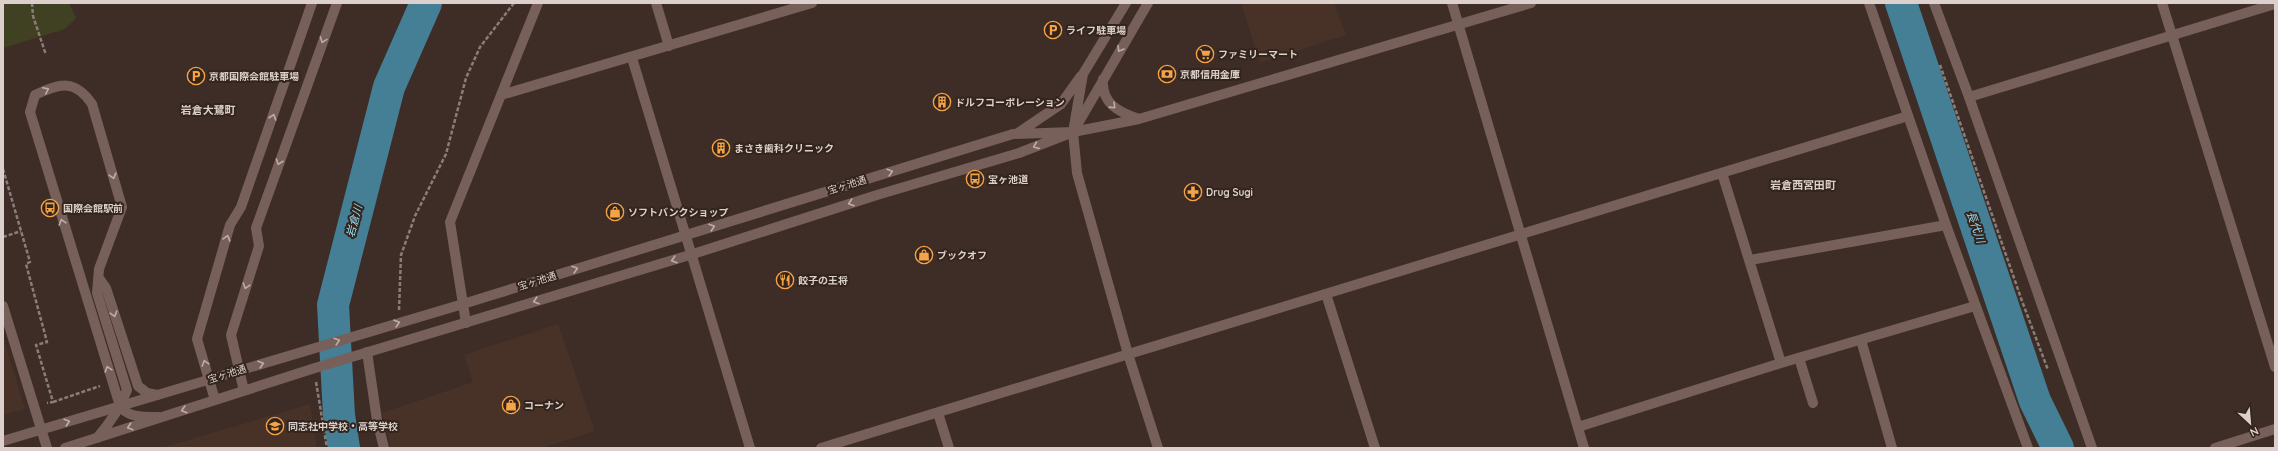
<svg xmlns="http://www.w3.org/2000/svg" width="2278" height="451" viewBox="0 0 2278 451" font-family="Quicksand,'Noto Sans JP',sans-serif">
  <style>
    .built { fill: #483227 }
    .green { fill: #404123 }
    .lines { fill: none; stroke-linecap: round; stroke-linejoin: round }
    .river { stroke: #447f95; stroke-width: 32 }
    .path { stroke: #8a7d77; stroke-width: 2.5; stroke-dasharray: 4 2; stroke-linecap: butt }
    .service { stroke: #77605a; stroke-width: 10 }
    .minor { stroke: #77605a; stroke-width: 10 }
    .tertiary { stroke: #77605a; stroke-width: 10 }
    .oneway { stroke: #bdaea9 }
    .labels { text-anchor: middle; dominant-baseline: central; stroke-width: 4; stroke-linejoin: round; paint-order: stroke }
    .poi-label { font-size: 10px; font-weight: bold; fill: #dbd0cb; stroke: #33241c; text-anchor: start }
    .street-label { font-size: 10px; fill: #dbd0cb; stroke: #33241c }
    .neighbourhood-label { font-size: 11px; font-weight: bold; fill: #dbd0cb; stroke: #33241c }
    .water-label { font-size: 11px; font-style: italic; fill: #95dcf8; stroke: #33241c }
  </style>
  <rect width="100%" height="100%" fill="#3d2d26"/>
  <!-- built -->
  <path class="built" d="M1241,3H1334L1346,35L1260,63Z
    M558,324L595,431L541,448H391L382,413L473,382L464,355Z
    M3,336L25,409L3,415Z
    M310,404L317,448H161Z"/>
  <!-- green -->
  <path class="green" d="M3,3H69L76,18L65,29L3,48Z"/>
  <g class="lines">
    <!-- river -->
    <path class="river" d="M1901,3L2035,401L2058,448
      M344,448L339,415L333,305L389,87L426,3"/>
    <!-- path -->
    <path class="path" d="M32,3L33,16L46,55
      M1940,65L2022,301L2048,370
      M3,169L30,262L26,264L47,342L36,345L53,402L47,403
      M3,237L21,231
      M399,310L401,255L415,216L446,154L466,78L480,47L514,3
      M316,382L327,448
      M53,402L100,386"/>
    <!-- service -->
    <path class="service" d="M1934,3L1969,97L2092,448
      M99,278L106,288L138,386L147,393L157,395
      M1799,358L1813,403
      M97,438C110,423 120,409 127,390L97,293L99,269L122,207L92,104C75,79 60,83 35,95L30,112L120,406C128,418 144,417 158,417"/>
    <!-- minor -->
    <path class="minor" d="M656,3L669,46
      M1452,3L1584,448
      M1869,3L1946,225L2028,448
      M2162,3L2275,367
      M632,58L750,448
      M501,95L538,3
      M1969,97L2275,4
      M1722,173L1781,363
      M1750,260L1946,225
      M1326,294L1375,448
      M3,306L47,448
      M466,323L450,222L501,95L812,3
      M1861,340L1892,448
      M367,352L377,420L384,448
      M938,413L949,448
      M1578,427L1781,363L1975,306
      M821,448L1908,116
      M2215,448L2275,429"/>
    <!-- tertiary -->
    <path class="tertiary" d="M1126,3L1083,74L1073,132L1077,173L1128,354L1158,448
      M1103,79C1101,103 1118,112 1139,119
      M1018,133L1061,104L1081,76
      M244,391L231,335L259,246L256,228L337,3
      M215,400L197,339L230,225L241,207L312,3
      M3,441L463,304L1013,134L1073,132L1139,119L1531,3
      M65,448L315,368L693,254L877,195L1019,153L1073,132L1148,3"/>
  </g>
  <!-- one-way arrows -->
  <defs><path id="oneway-chevron" d="M-2-3.5L2.5 0L-2 3.5" fill="none" stroke-width="1.6" stroke-linecap="round" stroke-linejoin="round"/></defs>
  <g class="oneway">
    <use href="#oneway-chevron" transform="translate(323 40) rotate(110)"/>
    <use href="#oneway-chevron" transform="translate(1120 49) rotate(121)"/>
    <use href="#oneway-chevron" transform="translate(46 90) rotate(-26)"/>
    <use href="#oneway-chevron" transform="translate(1113 106) rotate(44)"/>
    <use href="#oneway-chevron" transform="translate(273 117) rotate(-71)"/>
    <use href="#oneway-chevron" transform="translate(1036 146) rotate(159)"/>
    <use href="#oneway-chevron" transform="translate(279 162) rotate(109)"/>
    <use href="#oneway-chevron" transform="translate(890 172) rotate(-17)"/>
    <use href="#oneway-chevron" transform="translate(113 176) rotate(74)"/>
    <use href="#oneway-chevron" transform="translate(851 203) rotate(162)"/>
    <use href="#oneway-chevron" transform="translate(62 222) rotate(-107)"/>
    <use href="#oneway-chevron" transform="translate(712 227) rotate(-17)"/>
    <use href="#oneway-chevron" transform="translate(227 238) rotate(-74)"/>
    <use href="#oneway-chevron" transform="translate(674 260) rotate(163)"/>
    <use href="#oneway-chevron" transform="translate(575 269) rotate(-17)"/>
    <use href="#oneway-chevron" transform="translate(246 286) rotate(107)"/>
    <use href="#oneway-chevron" transform="translate(536 301) rotate(163)"/>
    <use href="#oneway-chevron" transform="translate(114 314) rotate(73)"/>
    <use href="#oneway-chevron" transform="translate(397 323) rotate(-16)"/>
    <use href="#oneway-chevron" transform="translate(337 341) rotate(-17)"/>
    <use href="#oneway-chevron" transform="translate(205 363) rotate(-107)"/>
    <use href="#oneway-chevron" transform="translate(261 364) rotate(-17)"/>
    <use href="#oneway-chevron" transform="translate(108 369) rotate(-108)"/>
    <use href="#oneway-chevron" transform="translate(184 410) rotate(163)"/>
    <use href="#oneway-chevron" transform="translate(67 422) rotate(-17)"/>
    <use href="#oneway-chevron" transform="translate(130 427) rotate(162)"/>
  </g>
  <!-- icons -->
  <defs>
    <symbol id="parking-ring" viewBox="-11 -11 22 22"><circle r="9.5" fill="#33241c" stroke="#f5a346" stroke-width="1.5"/><path d="M-3.5-5.5H1a3.5 3.5 0 0 1 0 7H-1V5.5H-3.5ZM-1-3.4V-.6H.8a1.4 1.4 0 0 0 0-2.8Z" fill="#f5a346"/></symbol>
    <symbol id="supermarket-ring" viewBox="-11 -11 22 22"><circle r="9.5" fill="#33241c" stroke="#f5a346" stroke-width="1.5"/><path d="M-6-5.5h2.5l.6 2H6L4.5 2H-2.5L-4.4-4H-6ZM-1.5 3.2a1.3 1.3 0 1 0 .1 0ZM3 3.2a1.3 1.3 0 1 0 .1 0Z" fill="#f5a346"/></symbol>
    <symbol id="bank-ring" viewBox="-11 -11 22 22"><circle r="9.5" fill="#33241c" stroke="#f5a346" stroke-width="1.5"/><path d="M-6-4H6V4H-6ZM0-2.3a2.3 2.3 0 1 0 0 4.6a2.3 2.3 0 1 0 0-4.6Z" fill="#f5a346"/></symbol>
    <symbol id="building-ring" viewBox="-11 -11 22 22"><circle r="9.5" fill="#33241c" stroke="#f5a346" stroke-width="1.5"/><path d="M-4-6H4V6H1V3H-1V6H-4ZM-2.5-4.3h1.7v1.8h-1.7ZM.8-4.3h1.7v1.8H.8ZM-2.5-1h1.7V.8h-1.7ZM.8-1h1.7V.8H.8Z" fill="#f5a346"/></symbol>
    <symbol id="bus-ring" viewBox="-11 -11 22 22"><circle r="9.5" fill="#33241c" stroke="#f5a346" stroke-width="1.5"/><path d="M-5-6H5V4H4V6H2V4H-2V6H-4V4H-5ZM-3.5-4V0h7V-4ZM-3.5 1.2v1.5H-2V1.2ZM2 1.2v1.5H3.5V1.2Z" fill="#f5a346"/></symbol>
    <symbol id="pharmacy-ring" viewBox="-11 -11 22 22"><circle r="9.5" fill="#33241c" stroke="#f5a346" stroke-width="1.5"/><path d="M-2-6h4v4h4v4h-4v4h-4v-4h-4v-4h4Z" fill="#f5a346"/></symbol>
    <symbol id="shop-ring" viewBox="-11 -11 22 22"><circle r="9.5" fill="#33241c" stroke="#f5a346" stroke-width="1.5"/><path d="M-5-2.5h2.3a2.7 3.5 0 0 1 5.4 0H5L5.5 6h-11ZM-1.5-2.5h3a1.5 2.3 0 0 0-3 0Z" fill="#f5a346"/></symbol>
    <symbol id="restaurant-ring" viewBox="-11 -11 22 22"><circle r="9.5" fill="#33241c" stroke="#f5a346" stroke-width="1.5"/><path d="M-5-6h1v4h1v-4h1v4h1v-4h1v5L-1.5 .5V6h-2V.5L-5-1ZM5-6V6H3V1.5H1.5Q1.5-4 5-6Z" fill="#f5a346"/></symbol>
    <symbol id="school-ring" viewBox="-11 -11 22 22"><circle r="9.5" fill="#33241c" stroke="#f5a346" stroke-width="1.5"/><path d="M0-5L7-2L0 1L-7-2ZM-4 1L0 2.5L4 1V4Q0 6-4 4Z" fill="#f5a346"/></symbol>
  </defs>
  <g fill-rule="evenodd">
    <use href="#parking-ring" x="1043" y="20" width="20" height="20"/>
    <use href="#supermarket-ring" x="1195" y="44" width="20" height="20"/>
    <use href="#bank-ring" x="1157" y="64" width="20" height="20"/>
    <use href="#parking-ring" x="186" y="66" width="20" height="20"/>
    <use href="#building-ring" x="932" y="92" width="20" height="20"/>
    <use href="#building-ring" x="711" y="138" width="20" height="20"/>
    <use href="#bus-ring" x="965" y="169" width="20" height="20"/>
    <use href="#pharmacy-ring" x="1183" y="182" width="20" height="20"/>
    <use href="#bus-ring" x="40" y="198" width="20" height="20"/>
    <use href="#shop-ring" x="605" y="202" width="20" height="20"/>
    <use href="#shop-ring" x="914" y="245" width="20" height="20"/>
    <use href="#restaurant-ring" x="775" y="270" width="20" height="20"/>
    <use href="#shop-ring" x="501" y="395" width="20" height="20"/>
    <use href="#school-ring" x="265" y="416" width="20" height="20"/>
  </g>
  <g class="labels">
    <!-- poi labels -->
    <g class="poi-label">
      <text x="1066" y="30">ライフ駐車場</text>
      <text x="1218" y="54">ファミリーマート</text>
      <text x="1180" y="74">京都信用金庫</text>
      <text x="209" y="76">京都国際会館駐車場</text>
      <text x="955" y="102">ドルフコーポレーション</text>
      <text x="734" y="148">まさき歯科クリニック</text>
      <text x="988" y="179">宝ヶ池道</text>
      <text x="1206" y="192">Drug Sugi</text>
      <text x="63" y="208">国際会館駅前</text>
      <text x="628" y="212">ソフトバンクショップ</text>
      <text x="937" y="255">ブックオフ</text>
      <text x="798" y="280">餃子の王将</text>
      <text x="524" y="405">コーナン</text>
      <text x="288" y="426">同志社中学校・高等学校</text>
    </g>
    <!-- street labels -->
    <g class="street-label">
      <text transform="translate(847 185) rotate(-17)">宝ヶ池通</text>
      <text transform="translate(537 281) rotate(-17)">宝ヶ池通</text>
      <text transform="translate(227 374) rotate(-17)">宝ヶ池通</text>
    </g>
    <!-- neighbourhood labels -->
    <g class="neighbourhood-label">
      <text x="208" y="110">岩倉大鷺町</text>
      <text x="1803" y="185">岩倉西宮田町</text>
    </g>
    <!-- water labels -->
    <g class="water-label">
      <text transform="translate(354 221) rotate(-75)">岩倉川</text>
      <text transform="translate(1976 227) rotate(71)">長代川</text>
    </g>
  </g>
  <!-- border -->
  <rect width="2278" height="451" fill="none" stroke="#dbd0cb" stroke-width="8"/>
  <!-- north arrow -->
  <g transform="translate(2250 423) rotate(154)" stroke="#33241c" stroke-width="3" paint-order="stroke">
  <path d="M0-3L7 15L0 10L-7 15Z" fill="#dbd0cb"/>
  <text y="-6" font-size="11" font-weight="bold" text-anchor="middle" fill="#dbd0cb">N</text>
  </g>
</svg>
